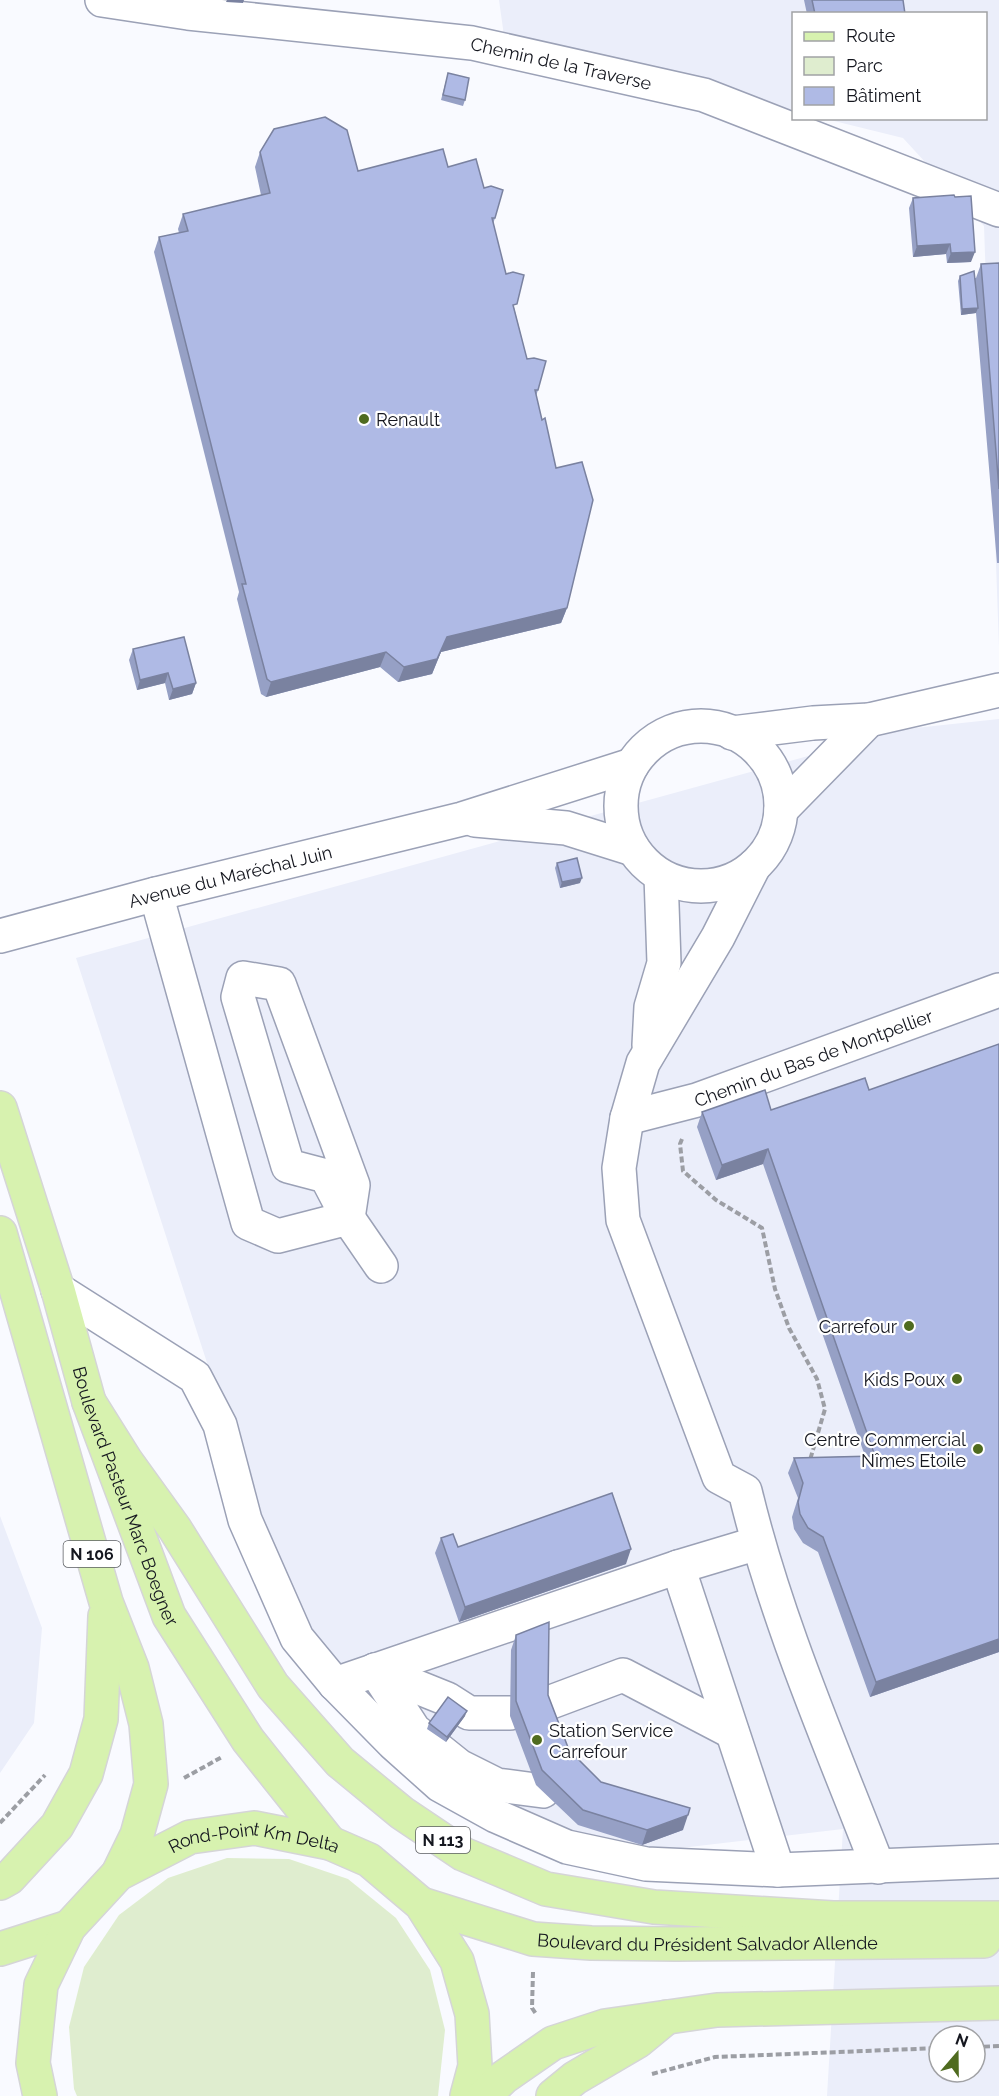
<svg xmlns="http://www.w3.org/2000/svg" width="999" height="2096" viewBox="0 0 999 2096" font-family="Raleway,sans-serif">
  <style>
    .built { fill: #ebeefa; fill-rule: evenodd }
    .green { fill: #dfedcf }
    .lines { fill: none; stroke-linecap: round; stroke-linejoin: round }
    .minor-casing { stroke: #9ba1b6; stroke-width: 36 }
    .major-casing { stroke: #d5d5d7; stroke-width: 36 }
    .path { stroke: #9c9ea4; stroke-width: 4; stroke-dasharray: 6 3; stroke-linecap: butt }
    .minor { stroke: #fff; stroke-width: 33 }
    .major { stroke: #d7f2af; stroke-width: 33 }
    .wall { fill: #96a0c5 }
    .shaded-wall { fill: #7a82a0 }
    .building { fill: #afbae5; stroke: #7a82a0; stroke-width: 1.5 }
    .poi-dot { fill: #4f6b1f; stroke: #fff; stroke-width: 2 }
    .labels { text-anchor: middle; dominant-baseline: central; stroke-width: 4.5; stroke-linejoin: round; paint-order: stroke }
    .shield { fill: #fff; stroke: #5b5d62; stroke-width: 1.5 }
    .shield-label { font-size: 16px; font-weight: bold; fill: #15171f }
    .street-label { font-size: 18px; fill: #15171f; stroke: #fff }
    .poi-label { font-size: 18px; fill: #15171f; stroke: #fff; text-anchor: end }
  </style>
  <rect width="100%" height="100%" fill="#f9faff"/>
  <!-- built -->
  <path class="built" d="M499,0H999V647L984,226L903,138L826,119L986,118V14H794L793,110L504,36Z
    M999,719V2096H827L843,1829L655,1851L565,1832L458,1781L389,1725L310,1636L243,1474L76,958L906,729ZM939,2036H975V2072H939Z
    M0,1516L42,1628L34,1723L0,1773Z"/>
  <!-- green -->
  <path class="green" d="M227,1858L289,1859L348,1879L396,1918L430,1970L445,2030L438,2096H77L74,2089L69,2027L84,1967L119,1915L168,1878Z"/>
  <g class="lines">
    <defs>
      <g id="minor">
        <path id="s1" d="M102,0L188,13L472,43L704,95L999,210"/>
        <circle cx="701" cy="806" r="80"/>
        <path d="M732,733L813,723L869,720L999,690"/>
        <path d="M781,810L869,720"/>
        <path d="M475,820L566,828L633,849"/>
        <path d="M754,866L718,937L643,1063L627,1118L619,1168L623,1220L719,1477L745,1491C776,1620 830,1743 878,1867"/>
        <path d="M156,894L248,1223L278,1236L348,1218L381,1266"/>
        <path id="s2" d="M0,936L156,894L462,819L632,765"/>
        <path d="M243,978L279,984L353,1185L348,1218L326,1176L288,1166L238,997Z"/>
        <path d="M649,1045L651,1007L664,963L661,876"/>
        <path id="s3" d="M627,1118L697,1100L999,990"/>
        <path d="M58,1290L195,1377L220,1425L245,1520L297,1638L335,1684L393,1743L440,1785L496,1816L567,1847L646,1864L778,1870L999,1861"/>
        <path d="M678,1567L778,1870"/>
        <path d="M375,1670L414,1730L459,1766L497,1785L543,1791"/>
        <path d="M375,1670L447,1699L469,1713H510"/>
        <path d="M335,1684L678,1567L758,1543"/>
        <path d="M543,1705L623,1675L732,1732"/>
      </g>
      <g id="major">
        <path id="s4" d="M0,1108L58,1290L89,1402L169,1616L248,1740L330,1843"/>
        <path d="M0,1233L106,1602L132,1668L146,1724L151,1784L137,1835L118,1874"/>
        <path d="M89,1402L126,1461L175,1529L273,1686L340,1762L402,1813L463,1854L546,1889L654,1907L833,1918H999"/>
        <path d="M0,1883L9,1878L57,1826L86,1774L101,1719L105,1616"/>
        <path id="s5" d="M421,1904L533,1939L591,1943L676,1944L984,1941"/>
        <path d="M0,1949L69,1927"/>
        <path id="s6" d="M40,2096L33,2063L41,1985L69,1927L118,1874L190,1837L254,1828L330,1843L369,1860L421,1904L457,1961L472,2014L475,2066L467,2096"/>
        <path d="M484,2096L504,2077L553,2043L605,2026L717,2010L999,2003"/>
        <path d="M553,2096L575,2078L638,2041L667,2017"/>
      </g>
    </defs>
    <!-- minor casing -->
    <use href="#minor" class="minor-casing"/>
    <!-- major casing -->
    <use href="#major" class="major-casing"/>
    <!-- path -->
    <path class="path" d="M682,1139L680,1144L683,1171L716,1200L762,1228L775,1289L789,1328L817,1379L825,1409L810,1460
      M184,1778L222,1757
      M0,1823L45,1775
      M533,1972L532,2008L536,2014
      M975,2047L999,2046
      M652,2074L715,2057L939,2048"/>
    <!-- minor -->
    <use href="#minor" class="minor"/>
    <!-- major -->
    <use href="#major" class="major"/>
  </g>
  <!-- wall -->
  <path class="wall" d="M804,0H903L905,14H807Z
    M448,73L465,100L463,106L441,100Z
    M260,152L358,171L448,167L484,188L495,218L493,224L527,359L538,390L536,396L567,608L561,623L441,652L432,674L398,682L380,667L266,697L261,694L237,599L239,592L154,252L159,237L179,233L178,229L183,214L261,195L255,167Z
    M913,198L971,262L947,263L946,254L913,257L909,208Z
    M999,263V563H997L976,313L961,315L958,281L960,276L976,278L981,264Z
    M133,649L196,683L192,694L169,700L165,683L137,690L129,660Z
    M557,863L580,883L560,888L555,868Z
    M999,1044V1652L870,1697L818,1552L803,1543L794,1529L792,1517L798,1498L788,1473L794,1458L865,1456L763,1164L716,1180L697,1127L702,1112L771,1110L869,1090Z
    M441,1538L458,1547L626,1564L459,1622L435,1553Z
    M516,1635L548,1695L569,1750L601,1782L683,1830L642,1845L578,1825L536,1785L510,1716L511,1650Z
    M465,1716L446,1742L427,1729L429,1723Z"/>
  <!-- shaded-wall -->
  <path class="shaded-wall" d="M227,0H244L243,3L226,2Z
    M950,244L946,254L913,257L917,246Z
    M975,252L971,262L947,263L951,253Z
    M978,308L976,313L961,315L962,309Z
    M567,608L561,623L441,652L432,674L398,682L404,667L447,637Z
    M386,652L380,667L266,697L271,682Z
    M168,673L165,683L137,690L140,680Z
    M196,683L192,694L169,700L173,689Z
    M582,878L580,883L560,888L562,882Z
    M768,1149L763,1164L716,1180L722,1165Z
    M631,1549L626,1564L459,1622L465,1607Z
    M999,1639V1652L870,1697L876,1682Z
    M467,1711L465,1716L446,1742L447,1737Z
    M688,1815L683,1830L642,1845L647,1830Z"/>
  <!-- building -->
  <path class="building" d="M812,0H903L905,14H815Z
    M448,73L469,78L465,100L443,95Z
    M325,117L347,130L358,171L443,149L448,167L476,159L484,188L491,186L503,190L495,218H492L506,274L513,272L524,275L517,304L513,305L527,359L534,358L546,361L538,390H535L542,420L545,418L556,468L582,462L593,500L567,608L447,637L437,659L404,667L386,652L271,682L267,679L242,584H246L159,237L188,231L183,214L270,193L260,152L274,129Z
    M954,195L955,197L971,196L975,252L951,253L950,244L917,246L913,198Z
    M999,263V489L981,264Z
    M974,271L978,308L962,309L960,276Z
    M184,637L196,683L173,689L168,673L140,680L133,649Z
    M577,858L582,878L562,882L557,863Z
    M999,1044V1639L876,1682L823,1537L808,1528L800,1514L798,1502L803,1483L794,1458L875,1456L768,1149L722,1165L702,1112L765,1090L771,1110L865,1078L869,1090Z
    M612,1493L631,1549L465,1607L441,1538L453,1534L458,1547Z
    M549,1622L548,1695L569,1750L601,1782L690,1808L688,1815L647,1830L583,1810L542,1770L516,1701V1635Z
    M448,1697L467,1711L447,1737L429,1723Z"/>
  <!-- markers -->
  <g class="poi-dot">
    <circle cx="364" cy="419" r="6"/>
    <circle cx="909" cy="1326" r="6"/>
    <circle cx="957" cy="1379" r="6"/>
    <circle cx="978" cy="1449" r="6"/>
    <circle cx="537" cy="1740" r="6"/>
  </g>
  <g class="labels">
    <!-- shield labels -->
    <g class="shield">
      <rect x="63.5" y="1541" width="57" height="26" rx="4.5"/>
      <rect x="416" y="1827" width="54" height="26" rx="4.5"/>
    </g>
    <g class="shield-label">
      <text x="92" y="1554">N 106</text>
      <text x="443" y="1840">N 113</text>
    </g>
    <!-- street labels -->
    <g class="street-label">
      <text stroke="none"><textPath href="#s1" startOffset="464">Chemin de la Traverse</textPath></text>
      <text stroke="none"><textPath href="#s2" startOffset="238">Avenue du Maréchal Juin</textPath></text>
      <text stroke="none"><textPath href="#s3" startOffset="196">Chemin du Bas de Montpellier</textPath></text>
      <text stroke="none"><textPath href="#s4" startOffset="408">Boulevard Pasteur Marc Boegner</textPath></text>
      <text stroke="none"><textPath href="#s6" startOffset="394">Rond-Point Km Delta</textPath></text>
      <text stroke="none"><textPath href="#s5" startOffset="292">Boulevard du Président Salvador Allende</textPath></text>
    </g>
    <!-- poi labels -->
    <g class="poi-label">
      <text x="376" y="419" text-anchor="start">Renault</text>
      <text x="897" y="1326">Carrefour</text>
      <text x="945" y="1379">Kids Poux</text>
      <text x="966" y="1439">Centre Commercial<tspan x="966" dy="21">Nîmes Etoile</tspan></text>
      <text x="549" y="1730" text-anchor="start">Station Service<tspan x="549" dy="21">Carrefour</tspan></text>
    </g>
  </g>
  <!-- legend -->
  <rect x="792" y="12" width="195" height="108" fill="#ffffff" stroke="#a1a2a5" stroke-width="1.5"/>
  <rect x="804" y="32" width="30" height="9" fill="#d7f2af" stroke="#a1a2a5" stroke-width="1.5"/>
  <text x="846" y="42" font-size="18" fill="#15171f">Route</text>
  <rect x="804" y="57" width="30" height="18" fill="#dfedcf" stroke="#a1a2a5" stroke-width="1.5"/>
  <text x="846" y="72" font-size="18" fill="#15171f">Parc</text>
  <rect x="804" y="87" width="30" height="18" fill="#afbae5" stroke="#a1a2a5" stroke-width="1.5"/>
  <text x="846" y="102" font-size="18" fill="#15171f">Bâtiment</text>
  <!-- north arrow -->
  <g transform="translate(957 2054) rotate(20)"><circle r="28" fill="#ffffff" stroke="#a1a2a5" stroke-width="1.5"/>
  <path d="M0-4.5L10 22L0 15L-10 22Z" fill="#4f6b1f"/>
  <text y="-9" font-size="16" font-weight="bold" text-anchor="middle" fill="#15171f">N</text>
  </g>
</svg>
